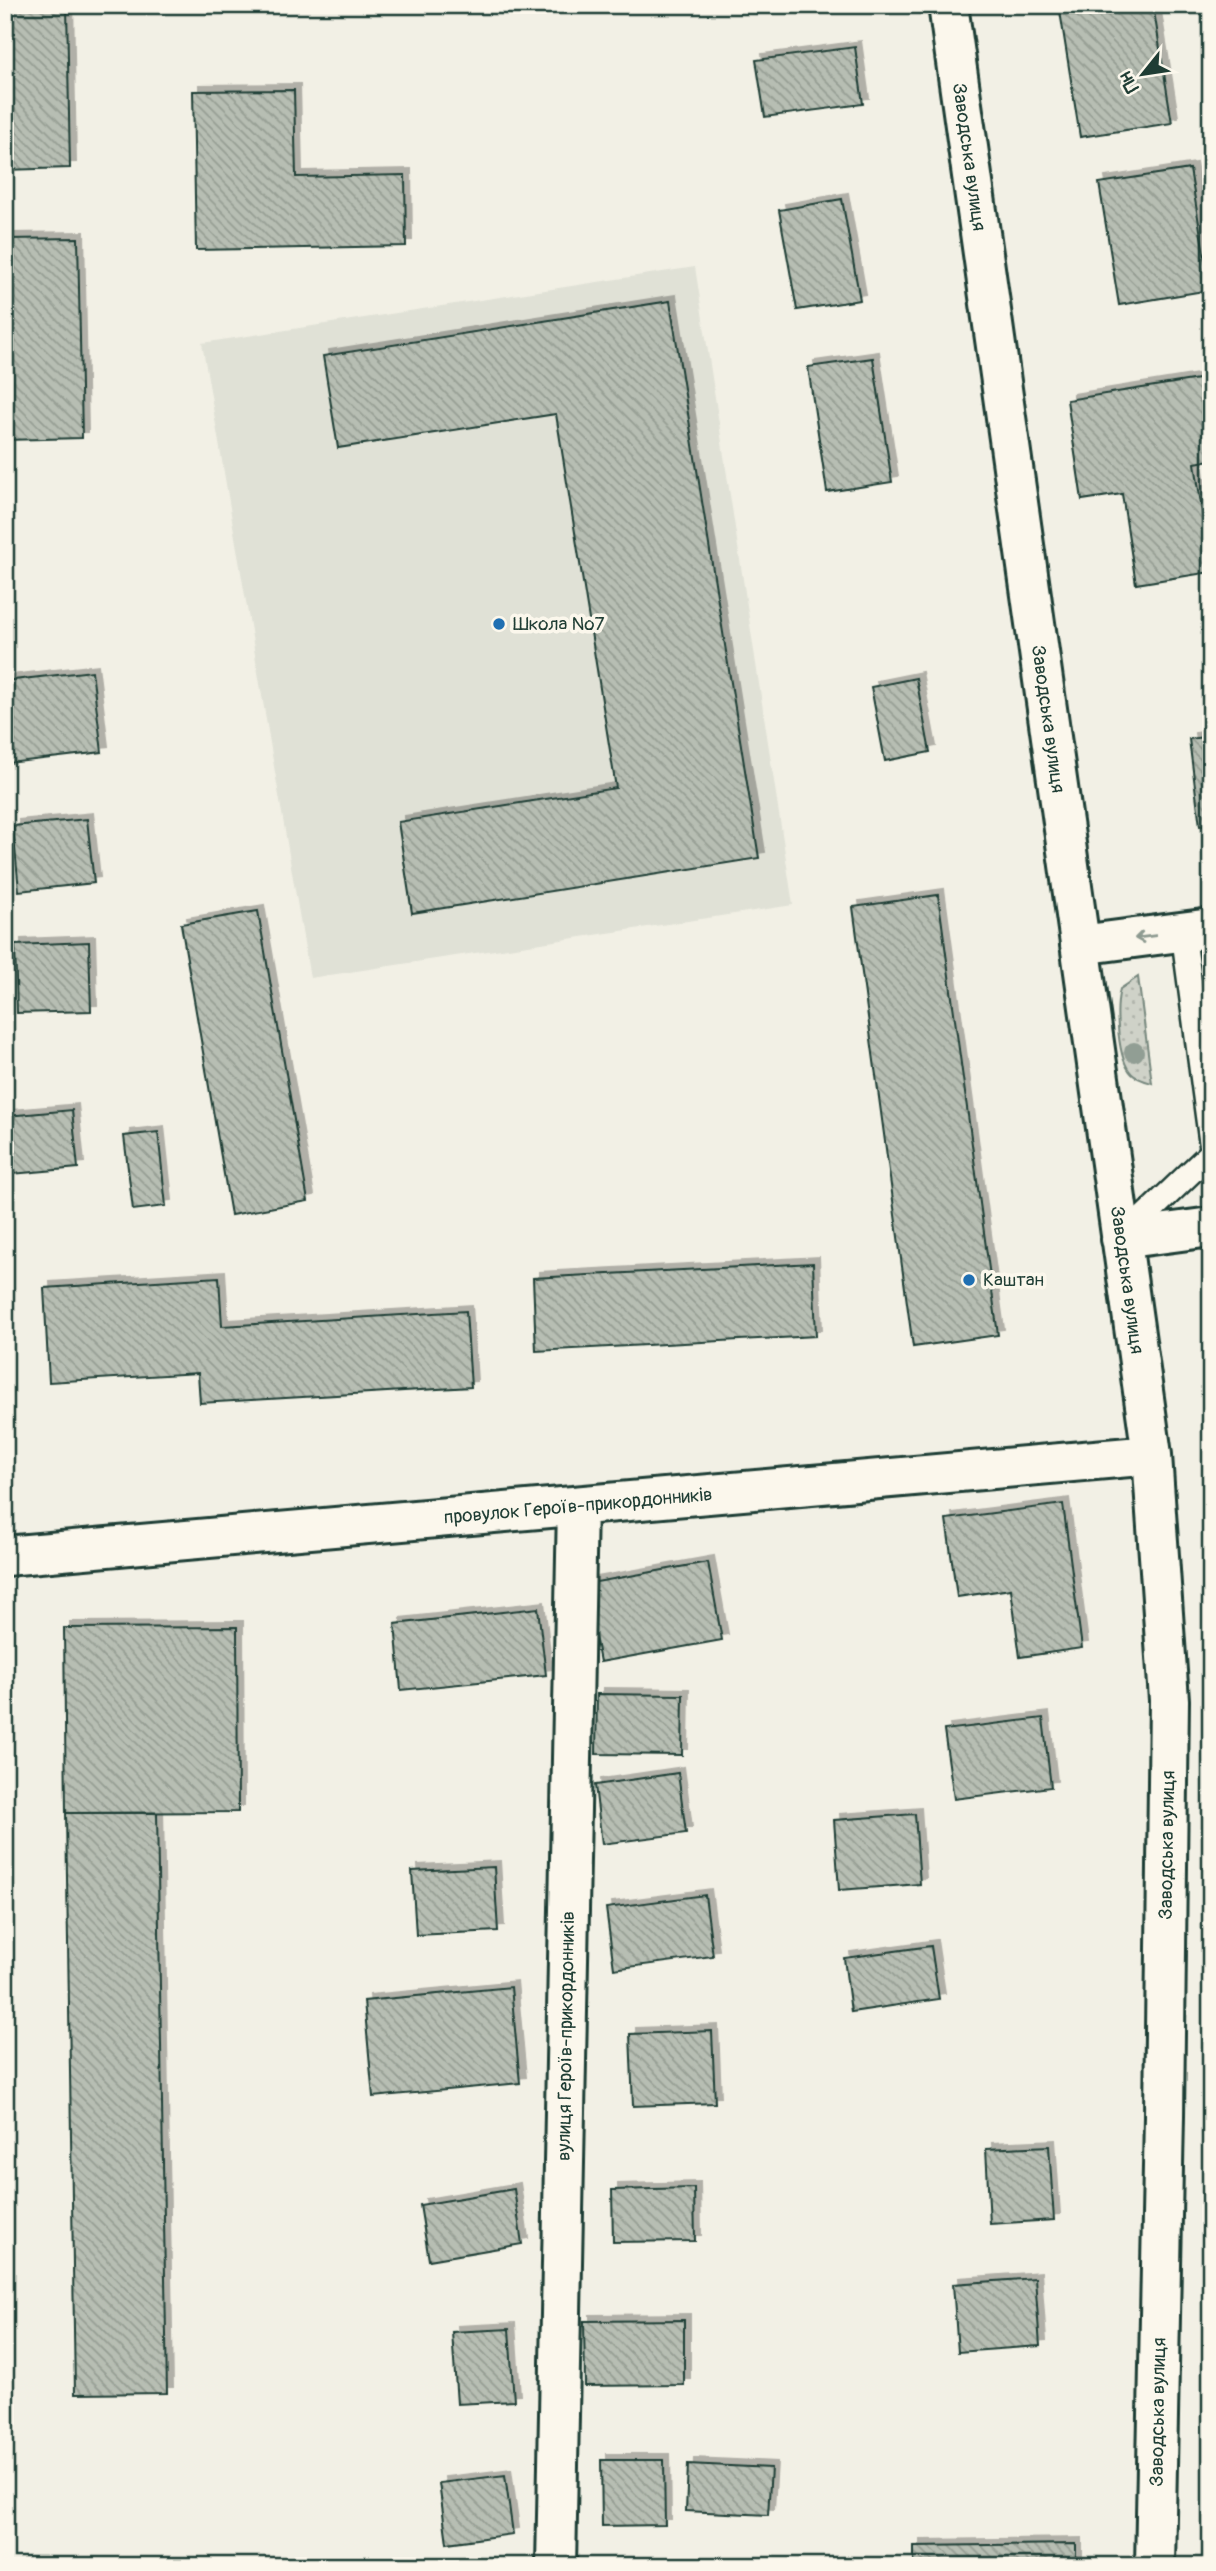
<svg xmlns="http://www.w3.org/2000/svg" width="1216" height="2571" viewBox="0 0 1216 2571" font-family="Pangolin,sans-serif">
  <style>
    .built { fill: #e0e1d6 }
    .grass { fill: url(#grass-dots); stroke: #77887e; stroke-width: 2 }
    .building { fill: url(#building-back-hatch); stroke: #1f3d34; stroke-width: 2; filter: url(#shadow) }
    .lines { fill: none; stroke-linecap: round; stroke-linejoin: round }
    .service-casing { stroke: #1f3d34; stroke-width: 28 }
    .minor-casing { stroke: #1f3d34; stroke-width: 44 }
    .service { stroke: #fbf7ec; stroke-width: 23 }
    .minor { stroke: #fbf7ec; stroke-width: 38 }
    .tree { fill: #919e94 }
    .oneway { stroke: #8d9a90 }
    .poi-dot { fill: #1f6fb2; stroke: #fbf7ec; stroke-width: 2.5 }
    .labels { text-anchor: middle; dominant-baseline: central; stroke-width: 7; stroke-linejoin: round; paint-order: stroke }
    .street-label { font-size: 19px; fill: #1f3d34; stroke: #fbf7ec }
    .poi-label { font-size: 19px; fill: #1f3d34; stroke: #fbf7ec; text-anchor: start }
  </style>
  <defs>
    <pattern id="grass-dots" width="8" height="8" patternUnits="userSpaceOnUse" patternTransform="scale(1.75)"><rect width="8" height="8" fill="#cfd2c8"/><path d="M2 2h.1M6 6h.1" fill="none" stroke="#b1b5ac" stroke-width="1.8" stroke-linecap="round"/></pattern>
    <pattern id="building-back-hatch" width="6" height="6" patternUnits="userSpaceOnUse" patternTransform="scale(1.75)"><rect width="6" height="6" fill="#b7beb3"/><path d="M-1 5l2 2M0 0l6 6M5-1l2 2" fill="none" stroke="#949c92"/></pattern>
    <filter id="shadow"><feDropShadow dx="6" dy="-6" stdDeviation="0" flood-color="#0004"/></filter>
  </defs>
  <rect width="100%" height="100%" fill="#f2f0e5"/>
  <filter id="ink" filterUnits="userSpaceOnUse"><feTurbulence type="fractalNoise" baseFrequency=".0143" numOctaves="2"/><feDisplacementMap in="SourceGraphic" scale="14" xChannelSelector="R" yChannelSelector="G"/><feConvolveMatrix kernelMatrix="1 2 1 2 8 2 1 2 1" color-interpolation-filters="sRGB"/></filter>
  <g filter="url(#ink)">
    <!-- built -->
    <path class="built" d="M695,267L793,905L310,978L202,343Z"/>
    <!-- grass -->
    <path class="grass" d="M1138,977L1152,1083C1145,1081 1137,1079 1132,1074C1117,1059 1115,1009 1120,989Z"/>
    <!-- building -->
    <path class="building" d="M5,5H67L70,168L5,170Z
      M1059,5H1153L1172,123L1080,137Z
      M855,47L863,104L765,117L756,60Z
      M294,90L296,177L405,175L406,246L196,250L193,91Z
      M1190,169L1210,290L1119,305L1099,183Z
      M842,199L860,300L797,310L779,210Z
      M78,238L82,438L5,440V239Z
      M670,301L759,858L412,913L398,822L616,788L556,414L338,448L323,356Z
      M873,358L892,482L827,492L808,367Z
      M1211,377V460L1195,463L1211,572L1136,584L1122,494L1082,500L1067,400Z
      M92,671L102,752L9,763L5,729V681Z
      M916,678L930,752L885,761L871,687Z
      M1211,736V825L1200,826L1189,739Z
      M87,819L94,883L19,891L13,826Z
      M938,895L998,1335L913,1347L853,907Z
      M258,911L308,1201L231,1215L181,924Z
      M89,942L91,1011L17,1013L15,945Z
      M72,1110L78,1168L12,1174L7,1116Z
      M158,1132L166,1206L133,1210L124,1136Z
      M813,1263L816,1336L536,1351L533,1278Z
      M219,1277L222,1326L466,1311L471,1387L200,1403L198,1373L49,1382L44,1288Z
      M1063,1504L1082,1648L1020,1657L1011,1589L957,1597L946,1519Z
      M708,1562L722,1640L600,1662L585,1584Z
      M538,1608L546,1675L401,1690L395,1624Z
      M237,1627L238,1812L66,1813L64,1628Z
      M597,1694L683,1695L682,1755L596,1754Z
      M1043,1718L1051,1787L954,1799L944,1730Z
      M678,1773L686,1833L602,1844L595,1785Z
      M66,1813H157L167,2393L75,2394Z
      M915,1814L920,1884L839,1890L834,1820Z
      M494,1867L498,1931L416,1935L412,1871Z
      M705,1895L713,1956L614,1969L606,1908Z
      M931,1946L939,1999L851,2012L844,1958Z
      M511,1987L520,2083L373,2097L364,2001Z
      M712,2031L715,2103L633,2106L630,2034Z
      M1049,2146L1054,2220L990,2224L986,2149Z
      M694,2188L695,2241L613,2242L612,2190Z
      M514,2189L522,2244L429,2260L420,2205Z
      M1035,2278L1040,2346L958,2352L953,2284Z
      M684,2320V2385L585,2386L584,2321Z
      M509,2329L514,2401L457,2404L452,2332Z
      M601,2460H664L665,2525L602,2526Z
      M688,2464L771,2468L768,2515L686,2511Z
      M505,2475L513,2534L447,2543L439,2483Z
      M1076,2544V2566H914V2546Z"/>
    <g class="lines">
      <defs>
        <path id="service" d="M1183,932L1211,1142
          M1122,1238L1211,1153"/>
        <path id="minor" d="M948,5L1152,1455L1169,1700L1164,2116L1155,2566
          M1080,945L1211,928
          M1121,1239L1211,1227
          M5,1556L1152,1455
          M556,2566L577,1506"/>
      </defs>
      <!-- service casing -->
      <use href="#service" class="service-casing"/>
      <!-- minor casing -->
      <use href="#minor" class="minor-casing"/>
      <!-- service -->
      <use href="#service" class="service"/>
      <!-- minor -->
      <use href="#minor" class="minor"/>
    </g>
    <!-- trees -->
    <circle class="tree" cx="1134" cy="1052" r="10"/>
    <!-- one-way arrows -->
    <defs><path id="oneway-shaft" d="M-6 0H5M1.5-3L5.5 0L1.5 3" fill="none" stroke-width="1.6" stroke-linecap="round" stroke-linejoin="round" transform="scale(1.75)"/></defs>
    <use class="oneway" href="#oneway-shaft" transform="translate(1145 937) rotate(173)"/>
  </g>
  <!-- markers -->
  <g class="poi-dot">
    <circle cx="499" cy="624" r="7"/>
    <circle cx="969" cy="1280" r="7"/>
  </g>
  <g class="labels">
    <!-- street labels -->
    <g class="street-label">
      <text transform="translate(969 157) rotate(82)">Заводська вулиця</text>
      <text transform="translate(1048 719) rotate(82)">Заводська вулиця</text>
      <text transform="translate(1127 1280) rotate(82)">Заводська вулиця</text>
      <text transform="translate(578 1506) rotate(-5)">провулок Героїв-прикордонників</text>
      <text transform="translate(1167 1845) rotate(-89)">Заводська вулиця</text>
      <text transform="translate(566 2036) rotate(-89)">вулиця Героїв-прикордонників</text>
      <text transform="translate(1158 2412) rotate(-89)">Заводська вулиця</text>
    </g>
    <!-- poi labels -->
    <g class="poi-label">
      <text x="513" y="624">Школа №7</text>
      <text x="983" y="1280">Каштан</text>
    </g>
  </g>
  <!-- margin -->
  <rect width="1216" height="2571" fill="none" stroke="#fbf7ec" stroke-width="28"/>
  <rect x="14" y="14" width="1188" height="2543" fill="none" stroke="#1f3d34" stroke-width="2.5" filter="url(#ink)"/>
  <!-- north arrow -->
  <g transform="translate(1143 74) rotate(240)" stroke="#fbf7ec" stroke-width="5" paint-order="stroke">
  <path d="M0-5L12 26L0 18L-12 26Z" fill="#1f3d34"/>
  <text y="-10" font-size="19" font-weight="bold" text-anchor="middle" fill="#1f3d34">Пн</text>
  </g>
</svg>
